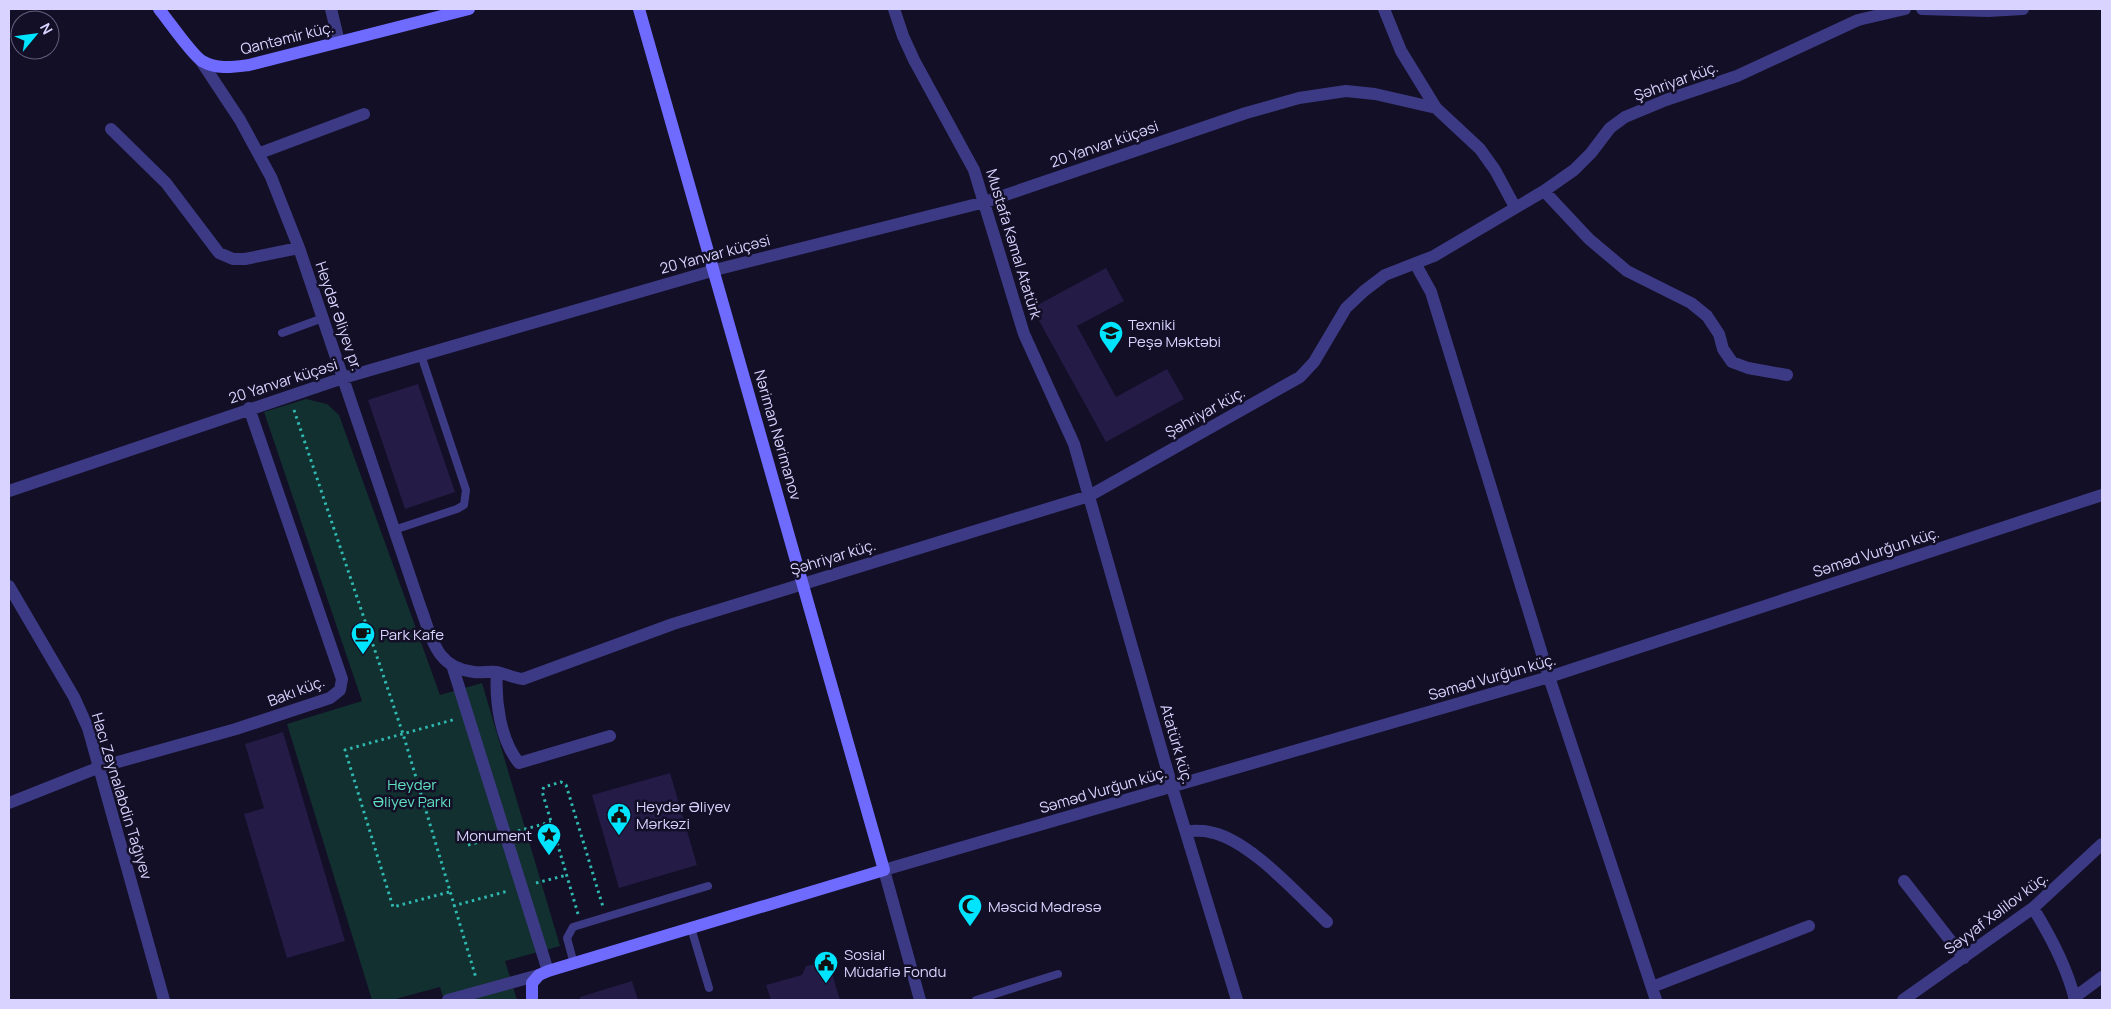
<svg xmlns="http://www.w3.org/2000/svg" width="2111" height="1009" viewBox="0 0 2111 1009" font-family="Manrope,sans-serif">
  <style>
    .green { fill: #12302f }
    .building { fill: #241b47 }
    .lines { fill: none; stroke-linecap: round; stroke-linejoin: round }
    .path { stroke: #2fb8b0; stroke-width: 3; stroke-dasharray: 2.5 4; stroke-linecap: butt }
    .service { stroke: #3d3a85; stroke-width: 8 }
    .minor { stroke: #3d3a85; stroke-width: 12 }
    .tertiary { stroke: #3d3a85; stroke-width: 12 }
    .secondary { stroke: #6f6bff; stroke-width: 12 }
    .labels { text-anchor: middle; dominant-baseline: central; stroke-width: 5; stroke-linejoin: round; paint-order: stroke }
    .street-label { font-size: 15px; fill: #d9d4ff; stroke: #130f26 }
    .poi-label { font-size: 15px; fill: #d9d4ff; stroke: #130f26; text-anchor: start }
    .park-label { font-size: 15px; fill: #5fe0c0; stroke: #130f26 }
  </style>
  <rect width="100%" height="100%" fill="#130f26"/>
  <!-- green -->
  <path class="green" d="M306,399L327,404L339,415L440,695L482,683L560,946L505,961L517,1000H444L440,987L392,1000H372L287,724L362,701L264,412Z"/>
  <!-- building -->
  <path class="building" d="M1106,268L1124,301L1077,326L1116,397L1167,369L1184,399L1106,442L1032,308Z
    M418,384L455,492L405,509L368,400Z
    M283,732L345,941L287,958L244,814L264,808L245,744Z
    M670,773L697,865L619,888L592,795Z
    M819,963L830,967L840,1000H771L766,985L802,975L806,966Z
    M632,981L638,1000H580V997Z"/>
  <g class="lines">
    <!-- path -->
    <path class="path" d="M294,410L403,734L476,978
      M518,831L551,822
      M468,845L493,838
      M536,883L567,875
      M449,892L393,907L345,750L456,719
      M453,906L508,891
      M578,914L542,791L544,787L561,782L566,785L603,907"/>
    <!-- service -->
    <path class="service" d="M282,333L323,318
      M394,530L457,509L464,505L466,490L421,355
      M691,928L709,988
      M574,964L567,938L573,927L708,886
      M976,1000L1058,974"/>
    <!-- minor -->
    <path class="minor" d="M331,9L339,42
      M894,9L903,36L914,60L974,170L1024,334L1074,444L1172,787L1237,1000
      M1384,9L1401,51L1436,108L1480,149L1495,170L1515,207
      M1922,9L1988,11L2023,9
      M201,61L240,120L271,177L299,248L420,606C432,637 435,668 474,672C481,673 490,671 497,672C506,674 514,678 523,679L673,624L1089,496L1300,377L1314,362L1346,308L1364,291L1385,275L1434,256L1544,191L1574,170L1591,153L1610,128L1625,117L1666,100L1737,76L1858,20L1905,9
      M111,129L166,183L219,253L233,259H245L299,248
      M260,153L364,114
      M1544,191L1589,239L1627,271L1691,303L1707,316L1719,334L1723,349L1732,362L1748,368L1787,375
      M1416,265L1431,292L1549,677L1656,1000
      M9,491L343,378L715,270L985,202L1246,113L1299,98L1346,91L1375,94L1436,108
      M453,668L548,971
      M497,672C495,700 500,740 519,763L610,736
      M9,803L100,767L236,729L330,698L340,690L342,679L249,408
      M1186,831C1193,831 1202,830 1209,832C1248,838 1298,895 1327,922
      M884,870L1549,677L2102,495
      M1904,881L1964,958
      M2033,908C2051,937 2067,967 2075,1000
      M1652,987L1809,926
      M2075,997L2102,977
      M448,1000L539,975
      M1903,1000L2033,908L2102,844"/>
    <!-- tertiary -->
    <path class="tertiary" d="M9,586L74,697L88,728L164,1000
      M884,870L920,1000"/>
    <!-- secondary -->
    <path class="secondary" d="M159,9C168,20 192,55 202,61C217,70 234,67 249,65L469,9
      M532,1000V983L539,975L548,971L884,870L639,9"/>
  </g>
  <!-- icons -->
  <defs>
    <symbol id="university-pin" viewBox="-11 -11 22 30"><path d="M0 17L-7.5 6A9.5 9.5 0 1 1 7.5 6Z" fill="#00e5ff" stroke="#130f26"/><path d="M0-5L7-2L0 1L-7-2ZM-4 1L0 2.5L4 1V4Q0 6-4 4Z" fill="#111"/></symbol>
    <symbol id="cafe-pin" viewBox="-11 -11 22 30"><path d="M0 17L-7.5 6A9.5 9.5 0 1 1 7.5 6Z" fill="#00e5ff" stroke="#130f26"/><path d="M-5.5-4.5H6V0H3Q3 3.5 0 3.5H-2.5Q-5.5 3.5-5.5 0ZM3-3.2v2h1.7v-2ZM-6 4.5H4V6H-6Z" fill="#111"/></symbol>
    <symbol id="civic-pin" viewBox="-11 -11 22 30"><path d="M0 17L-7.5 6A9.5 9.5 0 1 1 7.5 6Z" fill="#00e5ff" stroke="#130f26"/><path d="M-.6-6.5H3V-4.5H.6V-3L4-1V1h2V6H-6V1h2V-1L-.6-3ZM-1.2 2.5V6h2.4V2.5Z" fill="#111"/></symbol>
    <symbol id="sight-pin" viewBox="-11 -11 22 30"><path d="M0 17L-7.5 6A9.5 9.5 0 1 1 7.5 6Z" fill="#00e5ff" stroke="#130f26"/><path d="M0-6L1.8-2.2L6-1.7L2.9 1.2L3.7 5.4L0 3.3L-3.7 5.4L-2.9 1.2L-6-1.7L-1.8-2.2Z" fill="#111"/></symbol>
    <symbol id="mosque-pin" viewBox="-11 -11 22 30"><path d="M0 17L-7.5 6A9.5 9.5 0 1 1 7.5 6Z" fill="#00e5ff" stroke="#130f26"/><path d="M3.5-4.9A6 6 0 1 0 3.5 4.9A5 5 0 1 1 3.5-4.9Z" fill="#111"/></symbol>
  </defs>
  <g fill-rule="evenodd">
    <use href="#university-pin" x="1097" y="319" width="28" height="38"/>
    <use href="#cafe-pin" x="349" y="620" width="28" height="38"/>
    <use href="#civic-pin" x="605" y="801" width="28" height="38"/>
    <use href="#sight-pin" x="535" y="821" width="28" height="38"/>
    <use href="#mosque-pin" x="956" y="892" width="28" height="38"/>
    <use href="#civic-pin" x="812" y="949" width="28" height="38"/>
  </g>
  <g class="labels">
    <!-- street labels -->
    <g class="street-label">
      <text transform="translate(287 38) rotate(-14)">Qantəmir küç.</text>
      <text transform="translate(1676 81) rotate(-20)">Şəhriyar küç.</text>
      <text transform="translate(1104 144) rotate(-19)">20 Yanvar küçəsi</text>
      <text transform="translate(1014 244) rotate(73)">Mustafa Kəmal Atatürk</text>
      <text transform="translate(715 254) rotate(-15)">20 Yanvar küçəsi</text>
      <text transform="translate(339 316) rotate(71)">Heydər Əliyev pr.</text>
      <text transform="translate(283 381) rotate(-18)">20 Yanvar küçəsi</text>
      <text transform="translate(1205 412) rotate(-29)">Şəhriyar küç.</text>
      <text transform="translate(778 435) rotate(74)">Nəriman Nərimanov</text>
      <text transform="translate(1876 552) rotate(-18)">Səməd Vurğun küç.</text>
      <text transform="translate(833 557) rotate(-17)">Şəhriyar küç.</text>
      <text transform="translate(1492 677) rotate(-16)">Səməd Vurğun küç.</text>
      <text transform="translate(296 691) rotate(-21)">Bakı küç.</text>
      <text transform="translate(1177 744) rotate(74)">Atatürk küç.</text>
      <text transform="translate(1103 790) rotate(-16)">Səməd Vurğun küç.</text>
      <text transform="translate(122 796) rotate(73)">Hacı Zeynalabdin Tağıyev</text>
      <text transform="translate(1996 913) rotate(-37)">Səyyaf Xəlilov küç.</text>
    </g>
    <!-- poi labels -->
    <g class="poi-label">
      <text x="1128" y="324">Texniki<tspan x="1128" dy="17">Peşə Məktəbi</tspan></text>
      <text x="380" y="634">Park Kafe</text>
      <text x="636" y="806">Heydər Əliyev<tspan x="636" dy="17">Mərkəzi</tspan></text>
      <text x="532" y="835" text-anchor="end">Monument</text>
      <text x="988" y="906">Məscid Mədrəsə</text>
      <text x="844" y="954">Sosial<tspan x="844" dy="17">Müdafiə Fondu</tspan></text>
    </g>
    <!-- park labels -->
    <g class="park-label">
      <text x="412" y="784">Heydər<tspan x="412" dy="17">Əliyev Parkı</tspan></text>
    </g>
  </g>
  <!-- border -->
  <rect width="2111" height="1009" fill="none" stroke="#d9d4ff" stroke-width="20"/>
  <!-- north arrow -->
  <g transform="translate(35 35) rotate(61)"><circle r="24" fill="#130f26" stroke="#625e7d"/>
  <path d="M0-4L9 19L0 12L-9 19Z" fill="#00e5ff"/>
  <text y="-8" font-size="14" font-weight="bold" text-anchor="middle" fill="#d9d4ff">N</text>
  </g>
</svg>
